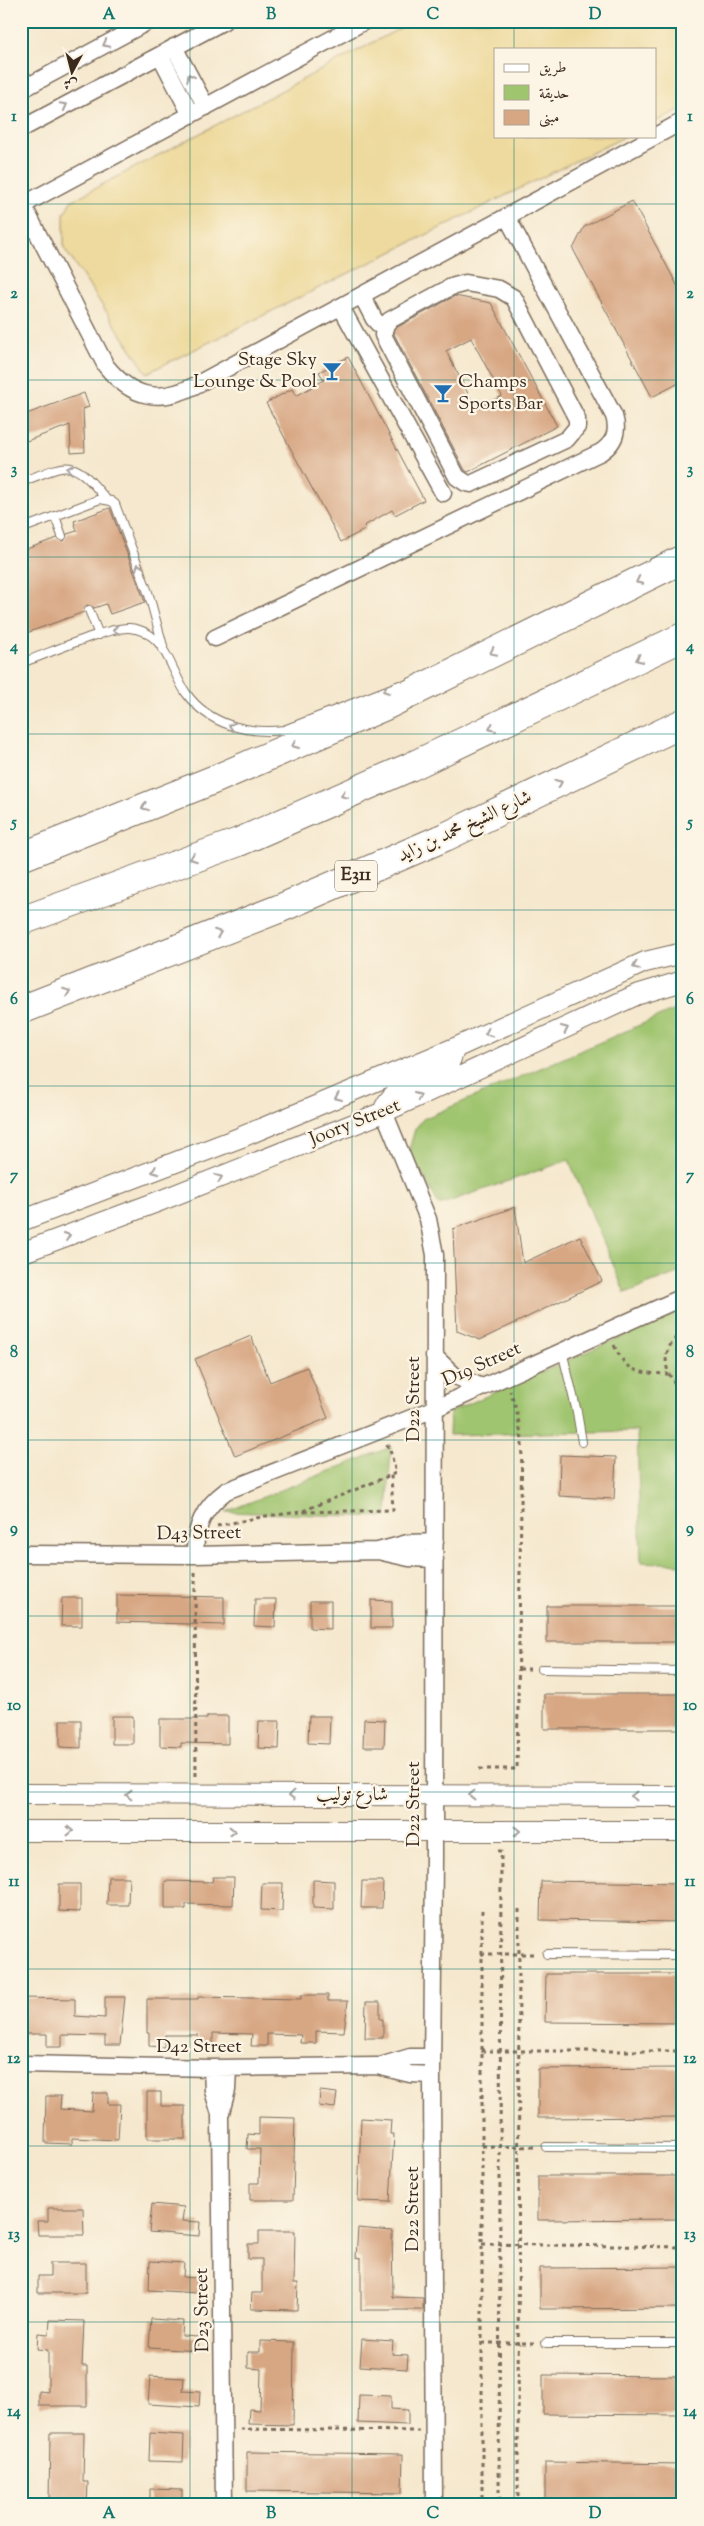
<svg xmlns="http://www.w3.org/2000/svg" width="704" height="2526" viewBox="0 0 704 2526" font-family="'Sorts Mill Goudy',Amiri,serif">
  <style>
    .green { fill: #a0c56f; stroke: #6e7846 }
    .sand { fill: #eeda9e; stroke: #94825e }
    .building { fill: #d7a682; fill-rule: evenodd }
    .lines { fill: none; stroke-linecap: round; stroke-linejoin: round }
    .service-casing { stroke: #7c6c5c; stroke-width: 10 }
    .minor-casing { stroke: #7c6c5c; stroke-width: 19 }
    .tertiary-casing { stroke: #7c6c5c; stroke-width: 22 }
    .motorway-casing { stroke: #7c6c5c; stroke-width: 30 }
    .path { stroke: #7c6c5c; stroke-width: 3; stroke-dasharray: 4 4; stroke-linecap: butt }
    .service { stroke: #fff; stroke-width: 8 }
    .minor { stroke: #fff; stroke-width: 16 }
    .tertiary { stroke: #fff; stroke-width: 20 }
    .motorway { stroke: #fff; stroke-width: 28 }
    .oneway { stroke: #a79f9a }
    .grid { fill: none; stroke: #0f766e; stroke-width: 1; stroke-opacity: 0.55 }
    .labels { text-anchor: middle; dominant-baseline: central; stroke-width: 4.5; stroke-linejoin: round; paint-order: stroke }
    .shield { fill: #fcf5e5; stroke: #75675a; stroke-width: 1 }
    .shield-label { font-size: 18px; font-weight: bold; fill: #3b2a1e }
    .poi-label { font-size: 19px; fill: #3b2a1e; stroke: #fcf5e5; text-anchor: end }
    .street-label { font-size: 19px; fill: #3b2a1e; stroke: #fcf5e5 }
    .neatline { fill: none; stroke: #0f766e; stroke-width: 2 }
    .grid-label { font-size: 16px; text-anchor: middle; font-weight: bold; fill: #0f766e }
  </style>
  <rect width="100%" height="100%" fill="#fcf5e5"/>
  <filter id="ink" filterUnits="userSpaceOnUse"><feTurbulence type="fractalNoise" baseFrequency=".02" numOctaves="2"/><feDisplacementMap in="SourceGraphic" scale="10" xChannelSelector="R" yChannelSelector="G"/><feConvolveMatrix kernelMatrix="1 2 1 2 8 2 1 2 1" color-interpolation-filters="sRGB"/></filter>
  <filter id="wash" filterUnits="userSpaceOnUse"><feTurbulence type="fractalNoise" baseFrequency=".0096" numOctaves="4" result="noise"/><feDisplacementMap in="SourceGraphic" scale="20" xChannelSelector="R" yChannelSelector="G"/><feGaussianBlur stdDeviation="1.12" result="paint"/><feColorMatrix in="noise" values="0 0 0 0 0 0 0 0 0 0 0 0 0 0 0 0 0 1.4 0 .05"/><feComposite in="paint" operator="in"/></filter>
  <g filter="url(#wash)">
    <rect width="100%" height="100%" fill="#f5e8ce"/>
    <!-- green -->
    <path class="green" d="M679,1008H683V1271L625,1293L569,1160L439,1205L409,1150L415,1129L423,1119Z
      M683,1310V1564L641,1562L637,1431L449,1435L450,1412Z
      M391,1447L387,1517L225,1512Z"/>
    <!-- sand -->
    <path class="sand" d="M414,21H683V108L655,122V49H495V136H626L147,373L64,248V214L71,201Z"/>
    <g id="blocks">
      <!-- building -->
      <path class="building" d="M632,201L683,296V381L652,397L573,249L584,227Z
        M455,296L491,303L557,426L468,472L465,470L394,334L396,328ZM471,338L502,396L476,409L446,351Z
        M348,357L424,500L395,515L392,510L364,526L366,529L341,542L266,403L292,389L296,396L324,380L319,372Z
        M84,393L89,407L83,409L85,452L71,453L70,425L21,443V416Z
        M110,508L145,602L110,614L106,604L94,608L87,605L84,612L21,635V551L57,538L64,541L67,534L77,531L74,521Z
        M515,1207L523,1263L580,1236L602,1281L480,1340L457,1331L453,1229Z
        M251,1336L270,1382L307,1367L328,1418L235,1456L195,1359Z
        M560,1455L616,1457L614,1499L559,1496Z
        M117,1595L224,1597V1625L117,1622Z
        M62,1598H82V1626H61Z
        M255,1599H276L275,1627L254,1626Z
        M371,1600L392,1601V1628H371Z
        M310,1601H331V1629L310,1628Z
        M547,1606H683V1642H547Z
        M544,1694H683V1729H544Z
        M112,1716H133V1744H112Z
        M207,1716H228V1744L181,1743V1747L160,1746V1719H207Z
        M309,1716H330L329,1744L308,1743Z
        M364,1719L385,1720L384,1747H363Z
        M60,1720H81V1748L60,1747Z
        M259,1721H280L279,1749L258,1748Z
        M108,1877H129L128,1905H107Z
        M213,1877H234L233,1905L186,1904V1909H165V1881L212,1882Z
        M313,1880L334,1881V1909L313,1908Z
        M362,1881H383L382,1908H361Z
        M541,1881L683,1883V1922L540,1920Z
        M262,1883H283L282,1911L261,1910Z
        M59,1884H80V1912L59,1911Z
        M546,1974H680V2023L545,2022Z
        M301,1995H328V2001H348L344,2032L316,2031V2043H300L301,2035L267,2034V2046H251L252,2034L213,2033V2045H198V2035H165L164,2047L149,2046V2033H147V1999H198V1997L301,1999Z
        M105,1997H125L120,2045H105V2036L62,2035V2047H47V2034H21V1998L75,1999V2016L105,2018Z
        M366,2002H380V2019H383V2038H365Z
        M683,2068V2117L538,2118V2069Z
        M320,2091L337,2093L335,2108L319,2106Z
        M147,2092H161V2106H185V2139H147Z
        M93,2093H108V2104H120L118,2140L72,2138V2144L45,2143L46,2096H61L60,2109L92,2111Z
        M259,2117L295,2118L293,2200H250V2183H259L260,2149H247L248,2134L259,2135Z
        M361,2118L391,2120L390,2134H394L390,2202L358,2201Z
        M538,2176H683V2219L538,2220Z
        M152,2204L184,2207L182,2221L200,2222L199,2236L149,2232Z
        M48,2208H83L84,2235H38L37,2221H48Z
        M358,2228L392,2231L393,2297L423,2298V2310H361V2258L356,2257Z
        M259,2231H295L294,2283H298L297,2310L251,2309L252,2293H262V2259H248V2244H259Z
        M150,2261L184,2263L183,2277L199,2278L198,2293L149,2290Z
        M50,2263H86V2293H38V2276H50Z
        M683,2267V2308L540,2309V2268Z
        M151,2319L183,2321L182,2336L199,2337L198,2351L149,2348Z
        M50,2320L84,2321L82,2366H87V2406H39V2391L48,2392V2350L37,2349L38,2333L49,2334Z
        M362,2339L393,2341L392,2354L408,2355L407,2369L360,2366Z
        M260,2341L294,2342L293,2425L248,2424L249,2409L260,2410L261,2369L248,2368V2352H260Z
        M543,2375L683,2376V2415L543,2414Z
        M150,2376L184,2378L183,2391L200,2392L199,2407L148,2404Z
        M359,2395L391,2396V2409L408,2410V2425L358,2423Z
        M50,2433H84L83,2482H88L87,2505H49Z
        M150,2433L184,2435L183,2462L149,2461Z
        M247,2452L403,2454L402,2493L247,2491Z
        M545,2462L682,2464V2505L545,2504Z
        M150,2489L182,2490V2505H150Z"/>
    </g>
  </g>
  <g filter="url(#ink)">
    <use href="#blocks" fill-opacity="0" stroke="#7c6c5c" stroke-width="1"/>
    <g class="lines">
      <defs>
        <path id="service" d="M21,68L31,84
          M21,482C70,464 71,456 106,499
          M55,516L62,536
          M21,529L100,499L111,501L115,504L149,595L163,646
          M89,610L99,635
          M21,663C45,655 107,627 129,628C166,631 169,668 186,693C209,725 247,734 284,730L400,685
          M562,1351L577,1412L582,1442
          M542,1669L683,1671
          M547,1954L683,1955
          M546,2147L683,2148
          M546,2343H683"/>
        <path id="minor" d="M174,47L206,107
          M160,55L191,115
          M21,90L149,21
          M21,129L224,21
          M23,205L106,366C131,397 158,404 194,386L683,121
          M21,206L365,21
          M466,283L499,289L514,298L577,419V427L567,439L471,484L466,483L457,477L383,335L386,324L390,320L451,287Z
          M362,296L374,319L383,329
          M341,307L443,493
          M215,638L601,452C614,443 619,432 614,416L507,217
          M384,1112L428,1219L435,1255L434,1856L432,2075L434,2505
          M434,1356L455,1376L482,1387
          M382,1552L409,1558L435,1559
          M21,1554L195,1555L378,1551L408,1543L435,1542
          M195,1555C195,1527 203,1508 226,1491L434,1409L683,1297
          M21,2064L212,2068L377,2066L410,2074L432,2075
          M380,2066L410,2057H432
          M212,2068L213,2091L220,2114
          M224,2505L220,2116L227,2090L228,2068"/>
        <path id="tertiary" d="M385,1107C397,1083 426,1080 445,1067L450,1061L455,1048
          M21,1221L239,1138L455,1048L645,962L683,953
          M21,1253L157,1202L384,1112L636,995L683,981
          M21,1794L683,1796
          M21,1831H683"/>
        <path id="motorway" d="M21,857L218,778L383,707L683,559
          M21,921L239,842L410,767L683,637
          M21,1010L281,908L445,837L683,723"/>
      </defs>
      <!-- service casing -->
      <use href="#service" class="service-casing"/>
      <!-- minor casing -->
      <use href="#minor" class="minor-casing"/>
      <!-- tertiary casing -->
      <use href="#tertiary" class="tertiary-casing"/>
      <!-- motorway casing -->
      <use href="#motorway" class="motorway-casing"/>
      <!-- path -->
      <path class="path" d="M683,1332C660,1347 661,1375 683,1390
        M614,1345C627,1374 640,1373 668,1374
        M683,1353L681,1362L683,1369
        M675,1384L683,1376
        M303,1511L396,1473L389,1446L386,1447
        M217,1526L266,1516L301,1512L393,1510L391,1475
        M195,1572L196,1778
        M519,1669H530
        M479,1769H517L522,1440L516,1408L510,1391
        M498,1851H501L499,2505
        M482,1910V2505
        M481,1954H535
        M481,2051H683
        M482,2146L536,2147
        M482,2244L683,2247
        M482,2343H534
        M240,2429L419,2431
        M518,2505L519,1909"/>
      <!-- service -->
      <use href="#service" class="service"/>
      <!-- minor -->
      <use href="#minor" class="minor"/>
      <!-- tertiary -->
      <use href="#tertiary" class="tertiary"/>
      <!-- motorway -->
      <use href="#motorway" class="motorway"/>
    </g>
    <!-- one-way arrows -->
    <defs><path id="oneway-chevron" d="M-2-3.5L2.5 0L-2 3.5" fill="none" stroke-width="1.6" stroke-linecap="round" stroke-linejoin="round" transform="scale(1.25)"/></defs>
    <g class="oneway">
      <use href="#oneway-chevron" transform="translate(106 44) rotate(152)"/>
      <use href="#oneway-chevron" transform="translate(190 77) rotate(-118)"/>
      <use href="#oneway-chevron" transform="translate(64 106) rotate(-28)"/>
      <use href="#oneway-chevron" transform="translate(70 469) rotate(-172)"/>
      <use href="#oneway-chevron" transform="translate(139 567) rotate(-109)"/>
      <use href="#oneway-chevron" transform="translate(639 581) rotate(153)"/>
      <use href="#oneway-chevron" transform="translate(116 630) rotate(168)"/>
      <use href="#oneway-chevron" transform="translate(493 652) rotate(154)"/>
      <use href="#oneway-chevron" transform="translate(639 659) rotate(155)"/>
      <use href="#oneway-chevron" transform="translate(386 690) rotate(161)"/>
      <use href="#oneway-chevron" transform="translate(232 726) rotate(-161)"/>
      <use href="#oneway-chevron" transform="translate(492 728) rotate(155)"/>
      <use href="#oneway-chevron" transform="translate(295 745) rotate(157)"/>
      <use href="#oneway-chevron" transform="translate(559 783) rotate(-25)"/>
      <use href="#oneway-chevron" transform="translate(344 795) rotate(156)"/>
      <use href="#oneway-chevron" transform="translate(145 807) rotate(158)"/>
      <use href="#oneway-chevron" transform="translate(193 858) rotate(160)"/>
      <use href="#oneway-chevron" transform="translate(218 933) rotate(-21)"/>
      <use href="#oneway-chevron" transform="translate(636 966) rotate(158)"/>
      <use href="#oneway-chevron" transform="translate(67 992) rotate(-21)"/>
      <use href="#oneway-chevron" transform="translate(565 1029) rotate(-25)"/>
      <use href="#oneway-chevron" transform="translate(488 1033) rotate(156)"/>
      <use href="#oneway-chevron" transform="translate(418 1096) rotate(-25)"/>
      <use href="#oneway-chevron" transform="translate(338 1097) rotate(157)"/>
      <use href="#oneway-chevron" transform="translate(155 1171) rotate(159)"/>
      <use href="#oneway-chevron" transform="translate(219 1178) rotate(-22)"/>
      <use href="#oneway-chevron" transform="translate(67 1236) rotate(-20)"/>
      <use href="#oneway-chevron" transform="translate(129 1795) rotate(-179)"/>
      <use href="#oneway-chevron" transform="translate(292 1795) rotate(180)"/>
      <use href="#oneway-chevron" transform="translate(472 1795) rotate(-180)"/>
      <use href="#oneway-chevron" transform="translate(634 1796) rotate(-180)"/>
      <use href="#oneway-chevron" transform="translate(70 1831)"/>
      <use href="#oneway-chevron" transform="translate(232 1831)"/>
      <use href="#oneway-chevron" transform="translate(517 1831)"/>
    </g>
  </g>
  <!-- grid -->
  <path class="grid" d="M190,21V2505M352,21V2505M514,21V49M514,136V2505M21,204H683M21,380H683M21,557H683M21,734H683M21,910H683M21,1086H683M21,1263H683M21,1440H683M21,1616H683M21,1792H683M21,1969H683M21,2146H683M21,2322H683"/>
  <!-- icons -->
  <defs>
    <symbol id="bar-bare" viewBox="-9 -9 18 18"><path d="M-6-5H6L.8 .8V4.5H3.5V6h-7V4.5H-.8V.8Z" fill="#1f6fb2" stroke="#fcf5e5" stroke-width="2.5" paint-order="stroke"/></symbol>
  </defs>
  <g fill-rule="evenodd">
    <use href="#bar-bare" x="318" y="357" width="28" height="28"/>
    <use href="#bar-bare" x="429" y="379" width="28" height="28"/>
  </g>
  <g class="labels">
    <!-- shield labels -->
    <rect class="shield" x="335" y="860.5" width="42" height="31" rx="4"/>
    <g class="shield-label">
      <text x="356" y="876">E311</text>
    </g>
    <!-- poi labels -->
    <g class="poi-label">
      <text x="317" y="360">Stage Sky<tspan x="317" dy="22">Lounge &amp; Pool</tspan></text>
      <text x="458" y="382" text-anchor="start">Champs<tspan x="458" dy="22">Sports Bar</tspan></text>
    </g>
    <!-- street labels -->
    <g class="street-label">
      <text transform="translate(465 827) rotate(-25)">شارع الشيخ محمد بن زايد</text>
      <text transform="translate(355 1123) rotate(-22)">Joory Street</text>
      <text transform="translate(482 1365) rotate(-24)">D19 Street</text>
      <text transform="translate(414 1399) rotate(-90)">D22 Street</text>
      <text transform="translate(199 1534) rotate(-1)">D43 Street</text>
      <text x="352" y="1795">شارع توليب</text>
      <text transform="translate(414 1804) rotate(-90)">D22 Street</text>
      <text x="199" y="2047">D42 Street</text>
      <text transform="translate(413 2209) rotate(-90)">D22 Street</text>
      <text transform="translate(203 2310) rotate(-91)">D23 Street</text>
    </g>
  </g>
  <!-- margin -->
  <rect width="704" height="2526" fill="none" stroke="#fcf5e5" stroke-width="55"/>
  <!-- legend -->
  <rect x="494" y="48" width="162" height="90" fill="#fcf5e5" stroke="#afa495"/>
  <rect x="504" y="64" width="25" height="8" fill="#ffffff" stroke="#afa495"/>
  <text x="539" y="72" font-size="15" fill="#3b2a1e">طريق</text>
  <rect x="504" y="85" width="25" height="15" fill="#a0c56f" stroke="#afa495"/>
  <text x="539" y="98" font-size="15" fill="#3b2a1e">حديقة</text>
  <rect x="504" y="110" width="25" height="15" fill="#d7a682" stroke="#afa495"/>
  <text x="539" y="122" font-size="15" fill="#3b2a1e">مبنى</text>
  <!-- north arrow -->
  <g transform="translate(72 72) rotate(187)" stroke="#fcf5e5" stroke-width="4" paint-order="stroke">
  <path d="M0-4L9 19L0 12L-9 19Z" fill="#3b2a1e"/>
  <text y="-8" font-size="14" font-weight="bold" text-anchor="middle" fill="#3b2a1e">ش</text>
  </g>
  <rect x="28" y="28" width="648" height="2470" class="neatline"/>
  <g class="grid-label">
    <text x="109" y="19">A</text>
    <text x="271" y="19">B</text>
    <text x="433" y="19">C</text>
    <text x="595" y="19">D</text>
    <text x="14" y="121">1</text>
    <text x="690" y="121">1</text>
    <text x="14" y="298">2</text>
    <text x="690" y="298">2</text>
    <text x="14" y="474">3</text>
    <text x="690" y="474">3</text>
    <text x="14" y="651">4</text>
    <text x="690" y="651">4</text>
    <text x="14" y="827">5</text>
    <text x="690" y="827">5</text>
    <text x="14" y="1004">6</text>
    <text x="690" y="1004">6</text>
    <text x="14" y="1180">7</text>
    <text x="690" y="1180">7</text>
    <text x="14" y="1357">8</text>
    <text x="690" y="1357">8</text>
    <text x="14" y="1533">9</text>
    <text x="690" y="1533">9</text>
    <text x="14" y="1710">10</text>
    <text x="690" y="1710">10</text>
    <text x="14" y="1886">11</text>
    <text x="690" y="1886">11</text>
    <text x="14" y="2063">12</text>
    <text x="690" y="2063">12</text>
    <text x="14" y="2239">13</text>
    <text x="690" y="2239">13</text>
    <text x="14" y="2416">14</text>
    <text x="690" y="2416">14</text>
    <text x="109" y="2518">A</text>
    <text x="271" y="2518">B</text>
    <text x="433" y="2518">C</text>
    <text x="595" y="2518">D</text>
  </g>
</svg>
